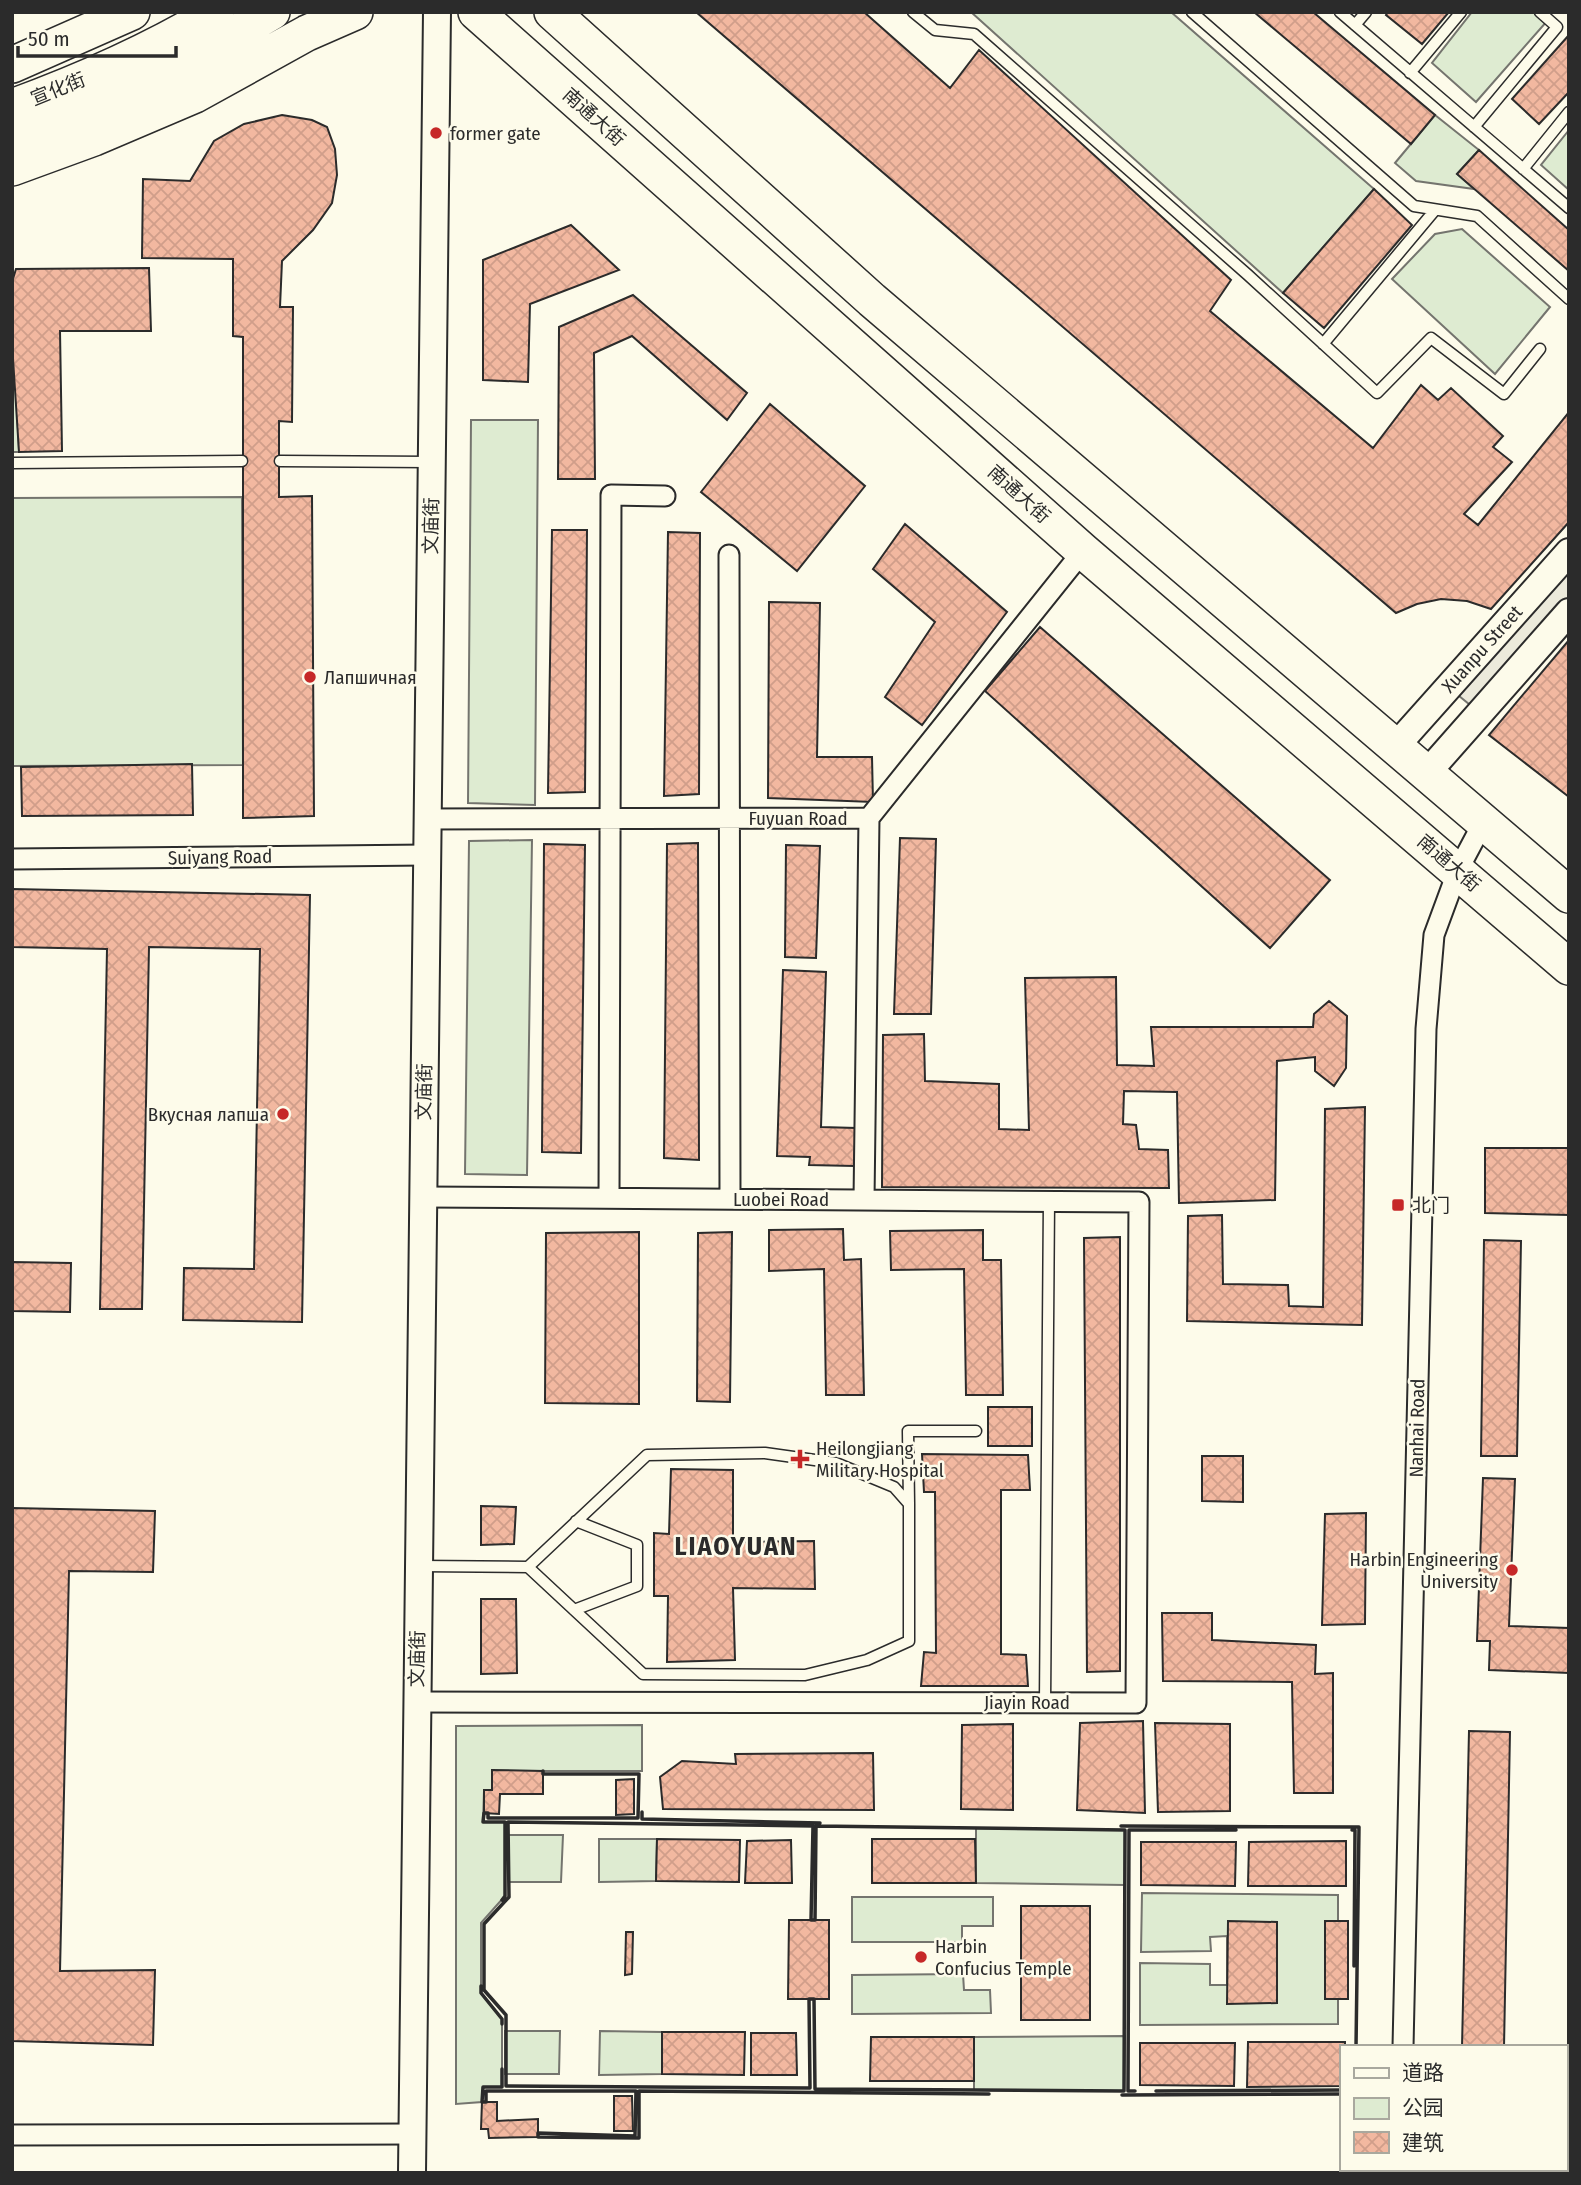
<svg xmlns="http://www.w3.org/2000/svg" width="1581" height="2185" viewBox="0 0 1581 2185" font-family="'Fira Sans Condensed','Noto Sans SC',sans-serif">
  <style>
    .green { fill: #deebd1; stroke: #74746e; stroke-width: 2 }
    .parking { fill: #eceadb; stroke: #74746e; stroke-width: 2 }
    .building { fill: url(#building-cross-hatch); stroke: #2b2b2b; stroke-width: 2 }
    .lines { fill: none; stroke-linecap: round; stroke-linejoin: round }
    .lane-casing { stroke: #2b2b2b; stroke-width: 13 }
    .street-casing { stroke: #2b2b2b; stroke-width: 23 }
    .secondary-casing { stroke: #2b2b2b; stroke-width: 30 }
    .highway-casing { stroke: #2b2b2b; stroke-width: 38 }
    .lane { stroke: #fdfbea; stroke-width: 10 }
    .street { stroke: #fdfbea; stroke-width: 19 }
    .secondary { stroke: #fdfbea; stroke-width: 26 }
    .highway { stroke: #fdfbea; stroke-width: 35 }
    .wall { stroke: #2b2b2b; stroke-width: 3.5 }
    .poi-dot { fill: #c62828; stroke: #fdfbea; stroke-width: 2.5 }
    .labels { text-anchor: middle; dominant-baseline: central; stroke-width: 5; stroke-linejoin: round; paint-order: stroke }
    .street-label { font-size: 19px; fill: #2b2b2b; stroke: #fdfbea }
    .poi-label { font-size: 19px; fill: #2b2b2b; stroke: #fdfbea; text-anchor: start }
    .district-label { font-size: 26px; font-weight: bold; letter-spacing: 2px; fill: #2b2b2b; stroke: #fdfbea }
  </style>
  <defs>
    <pattern id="building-cross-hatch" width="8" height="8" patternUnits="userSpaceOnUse" patternTransform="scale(1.75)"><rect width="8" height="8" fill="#f2b8a0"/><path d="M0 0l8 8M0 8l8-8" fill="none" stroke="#d09e8a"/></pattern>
  </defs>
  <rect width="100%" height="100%" fill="#fdfbea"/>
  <!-- green -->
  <path class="green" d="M971,12H1171L1374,189L1283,293Z
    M1472,12H1540L1548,20L1476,102L1432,63Z
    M1435,115L1479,150L1457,174L1474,189L1416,181L1395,163Z
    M1569,130V190L1541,165Z
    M1462,229L1550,307L1495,374L1392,279L1435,234Z
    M12,343H14L19,452H12Z
    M471,420H538L535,805L468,803Z
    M242,497L243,765L12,766V498Z
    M532,840L527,1175L465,1174L469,841Z
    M642,1725V1771H493L492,1790L484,1791L483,1822H505V1896L481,1923V1993L502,2019V2087H483L482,2102L456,2104V1726Z
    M976,1828L1125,1830V1885L976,1883Z
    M508,1835H563L561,1882H509Z
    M599,1839H657L656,1881L599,1882Z
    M1142,1893L1338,1895V2024L1140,2025V1963L1210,1964V1985H1227V1936L1210,1937L1211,1951L1141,1952Z
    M852,1897H993V1926H962V1942H852Z
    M963,1974L964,1990H990L991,2013L852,2014V1975Z
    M505,2031H560L559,2074H505Z
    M600,2031L662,2032V2074L599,2075Z
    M1125,2036L1124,2091L974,2090V2037Z"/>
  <!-- parking -->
  <path class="parking" d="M1569,552V612L1480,713L1448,687Z"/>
  <!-- building -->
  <path class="building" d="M696,12H864L950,88L979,50L1231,280L1210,311L1373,448L1421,385L1438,400L1451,388L1503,436L1493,447L1512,462L1464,514L1478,525L1569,412V522L1491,609L1467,601L1441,599L1417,604L1396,613Z
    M1254,12H1313L1435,115L1411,144Z
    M1388,12H1449L1422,44L1386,15Z
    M1569,35V92L1539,124L1512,99Z
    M282,115L312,120L327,127L335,149L337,175L332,203L313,230L282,261L280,307H293L292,422L279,421V497L312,496L314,816L243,818V337L233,336V259L142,258L143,179L190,181L214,141L244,124Z
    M1479,150L1569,230V271L1457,174Z
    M1374,189L1412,225L1324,328L1283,293Z
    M571,225L619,270L530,304L528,382L483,380V260Z
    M149,268L151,331H60L62,451L19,452L12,343V282L16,269Z
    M633,295L747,393L727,420L632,336L594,353L595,479H558L559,327Z
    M770,404L865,486L797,571L701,492Z
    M905,524L1007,612L922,725L885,697L935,622L873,569Z
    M552,530H587L585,792L548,793Z
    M668,532L700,533L699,794L664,796Z
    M769,602L820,603L817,757H872L873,802L768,798Z
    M1040,627L1330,880L1270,948L985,691Z
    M1569,640V797L1489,735Z
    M192,764L193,815L22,816L21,767Z
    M900,838L936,839L931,1014H894Z
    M698,843L699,1160L664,1158L667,844Z
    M544,844L585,845L581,1153L542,1152Z
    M786,845L820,846L816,958L785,957Z
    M12,889L310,895L302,1322L183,1320L184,1268L254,1269L260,949L149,947L142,1309H100L107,949L12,947Z
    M783,970L826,972L821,1127L856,1128L854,1166L809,1165L810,1157L777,1156Z
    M1116,977L1117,1065L1154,1066L1151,1027H1313L1314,1014L1329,1001L1347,1016L1346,1068L1334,1086L1315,1071V1057L1277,1061L1275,1200L1179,1203L1177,1092L1124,1091L1123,1124L1136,1125L1139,1149L1168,1150L1169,1188L882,1187L883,1035L924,1034L925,1081L999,1084V1129L1029,1130L1025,978Z
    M1365,1107L1362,1325L1187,1321L1188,1216L1222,1215L1223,1284L1288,1285L1289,1306L1323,1307L1325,1109Z
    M1485,1148H1569V1215L1485,1213Z
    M843,1229L844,1260L861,1259L864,1395H826L824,1269L769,1271V1230Z
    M983,1230V1260H1001L1003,1395H966L964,1269L891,1270L890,1231Z
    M639,1232V1404L545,1403L546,1233Z
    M732,1232L730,1402L697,1401L698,1233Z
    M1120,1237V1671L1087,1672L1084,1238Z
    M1484,1240L1521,1241L1517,1456H1481Z
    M12,1262L71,1263L70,1312L12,1311Z
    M988,1407H1032V1446H988Z
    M922,1454L1028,1455L1030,1490H1001V1654L1026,1655L1028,1686H921L924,1652L936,1653L935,1492H924Z
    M1202,1456H1243V1502L1202,1501Z
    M671,1469L733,1470V1542L814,1541L815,1589L733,1588L735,1660L667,1662L668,1596H654V1533L669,1534Z
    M1483,1478L1515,1479L1509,1626L1569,1628V1673L1489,1670L1490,1641H1477Z
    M481,1506L516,1507L514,1544L481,1545Z
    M12,1508L155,1511L153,1572L69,1571L60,1971L155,1970L153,2045L12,2041Z
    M1366,1513L1365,1624L1322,1625L1325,1514Z
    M481,1599H516L517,1673L481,1674Z
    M1162,1613H1212V1640L1316,1645L1315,1674L1333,1673V1793H1294L1292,1682L1163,1681Z
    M1143,1721L1145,1813L1077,1810L1080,1723Z
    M1155,1723L1230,1724V1811L1158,1812Z
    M1013,1724V1810L961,1809L962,1725Z
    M1469,1731L1510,1732L1504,2047H1462Z
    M873,1753L874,1810L663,1809L660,1777L682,1761L736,1764L735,1754Z
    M492,1770L543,1771V1794H500L499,1814L484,1813V1790H492Z
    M634,1779V1814L616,1815V1780Z
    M657,1839L740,1840L739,1882L656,1881Z
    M872,1839H975L976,1883H872Z
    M791,1840L792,1883H745L747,1841Z
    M1346,1841V1886H1248L1249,1842Z
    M1141,1842H1236L1235,1886L1141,1885Z
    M1021,1906H1090V2020H1021Z
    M789,1920H829V1999H788Z
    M1228,1921L1277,1922V2003L1227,2004Z
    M1325,1921H1348V1999H1325Z
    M626,1932H633L632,1974L625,1975Z
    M662,2032H745L744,2075L662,2074Z
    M751,2033H796L797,2075H751Z
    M871,2037H974V2081H870Z
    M1248,2042H1345V2047H1341V2086L1247,2087Z
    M1140,2043H1235L1234,2086L1140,2085Z
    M614,2096H632L633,2131H614Z
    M482,2102H497V2121L538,2119V2137L489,2138L488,2129H481Z
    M1459,2169H1546V2173H1459Z"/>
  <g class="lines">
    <defs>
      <path id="lane" d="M913,12L935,30L974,34L1248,275L1377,393L1431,338L1504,394L1540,349
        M1192,12L1414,206L1477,216L1569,299
        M1340,12L1569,208
        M1355,25L1366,12
        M1410,73L1461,12
        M1474,127L1557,27L1540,12
        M1523,169L1569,112
        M1323,344L1435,210
        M280,461L430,462
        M12,463L242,461
        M909,1504L908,1431H976
        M419,1566L528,1567L647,1455L765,1453L836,1463L894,1487L909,1504V1641L867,1660L805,1675L643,1674L528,1567
        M574,1610L637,1586V1545L576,1521
        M1045,1702L1049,1201"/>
      <path id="street" d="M729,555L730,1199
        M427,819L869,818L1083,551
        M12,859L427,855
        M609,1198L611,495L665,496
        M864,1200L869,818
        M417,1702L1136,1703L1139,1202L423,1197
        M1403,2047L1426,1029L1434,935L1458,870L1484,821
        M12,2135L412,2134
        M1400,2173V2169"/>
      <path id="secondary" d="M1395,747L1569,552
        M1427,773L1569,612
        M412,2173L437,12"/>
      <path id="highway" d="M476,12L1083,551L1569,967
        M552,12L872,300L1569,895
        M12,65L132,12
        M12,107C83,81 151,51 216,12
        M12,134L125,90L195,57L272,12
        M12,168L94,138L195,95L307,33L355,12"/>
    </defs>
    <!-- lane casing -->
    <use href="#lane" class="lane-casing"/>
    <!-- street casing -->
    <use href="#street" class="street-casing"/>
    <!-- secondary casing -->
    <use href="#secondary" class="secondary-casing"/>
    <!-- highway casing -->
    <use href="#highway" class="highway-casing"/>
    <!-- lane -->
    <use href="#lane" class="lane"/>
    <!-- street -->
    <use href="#street" class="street"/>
    <!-- secondary -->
    <use href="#secondary" class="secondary"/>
    <!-- highway -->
    <use href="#highway" class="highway"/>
    <!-- wall -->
    <path class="wall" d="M642,1812V1819L820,1823
      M508,1822L813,1826L811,1920H815L816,1826L1125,1830L1124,2091L815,2089L814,1999H809L810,2088L506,2086V2015L484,1990V1924L509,1897Z
      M1121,1826L1359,1827L1356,2047
      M1352,1830H1355L1354,1966
      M502,1900L505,1896V1822H483L484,1813H488V1818H638L639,1774H543V1771
      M481,1986V1993L502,2019V2024
      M502,2069V2087H483L482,2102H486V2091H636L635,2136L538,2133V2137L639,2138V2091L989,2094
      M1135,2091H1128L1129,1830H1236
      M1156,2091L1341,2090
      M1122,2095L1341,2094"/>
  </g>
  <!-- markers -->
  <g class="poi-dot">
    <circle cx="436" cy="133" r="7"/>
    <circle cx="310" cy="677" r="7"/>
    <circle cx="283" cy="1114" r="7"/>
    <rect x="1391" y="1198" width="14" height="14" rx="3.5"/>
    <path d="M796.5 1448.5h7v7h7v7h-7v7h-7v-7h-7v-7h7z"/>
    <circle cx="1512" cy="1570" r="7"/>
    <circle cx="921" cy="1957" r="7"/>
  </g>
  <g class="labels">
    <!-- street labels -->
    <g class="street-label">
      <text transform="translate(58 89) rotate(-22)">宣化街</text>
      <text transform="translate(594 117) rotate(42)">南通大街</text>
      <text transform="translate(1019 494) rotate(42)">南通大街</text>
      <text transform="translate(431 526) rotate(-89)">文庙街</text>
      <text transform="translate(1482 649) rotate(-48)">Xuanpu Street</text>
      <text x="798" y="818">Fuyuan Road</text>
      <text transform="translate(220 857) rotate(-1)">Suiyang Road</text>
      <text transform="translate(1449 863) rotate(41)">南通大街</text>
      <text transform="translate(424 1092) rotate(-89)">文庙街</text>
      <text x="781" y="1199">Luobei Road</text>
      <text transform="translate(1417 1428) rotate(-89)">Nanhai Road</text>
      <text transform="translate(417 1659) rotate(-89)">文庙街</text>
      <text x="1027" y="1702">Jiayin Road</text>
    </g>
    <!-- poi labels -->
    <g class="poi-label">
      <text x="450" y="133">former gate</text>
      <text x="324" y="677">Лапшичная</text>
      <text x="269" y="1114" text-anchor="end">Вкусная лапша</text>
      <text x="1412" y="1205">北门</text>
      <text x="816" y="1448">Heilongjiang<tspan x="816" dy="22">Military Hospital</tspan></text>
      <text x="1498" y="1559" text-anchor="end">Harbin Engineering<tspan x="1498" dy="22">University</tspan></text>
      <text x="935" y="1946">Harbin<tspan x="935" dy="22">Confucius Temple</tspan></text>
    </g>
    <!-- district labels -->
    <g class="district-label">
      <text x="736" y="1546">LIAOYUAN</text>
    </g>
  </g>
  <!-- border -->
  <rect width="1581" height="2185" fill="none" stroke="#2b2b2b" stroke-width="28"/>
  <!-- legend -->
  <rect x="1340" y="2045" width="228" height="126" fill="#fdfbea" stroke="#a9a89e" stroke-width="2"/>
  <rect x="1354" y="2068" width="35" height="10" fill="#fdfbea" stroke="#a9a89e" stroke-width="2"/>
  <text x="1402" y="2080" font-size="21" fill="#2b2b2b">道路</text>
  <rect x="1354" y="2098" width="35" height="21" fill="#deebd1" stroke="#a9a89e" stroke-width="2"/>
  <text x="1402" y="2115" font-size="21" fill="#2b2b2b">公园</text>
  <rect x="1354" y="2132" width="35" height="21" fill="url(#building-cross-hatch)" stroke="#a9a89e" stroke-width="2"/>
  <text x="1402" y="2150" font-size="21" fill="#2b2b2b">建筑</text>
  <!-- scale -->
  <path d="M18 46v10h158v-10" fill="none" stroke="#2b2b2b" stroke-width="3.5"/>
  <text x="28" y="46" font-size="21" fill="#2b2b2b" stroke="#fdfbea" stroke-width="5" paint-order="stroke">50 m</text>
</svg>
